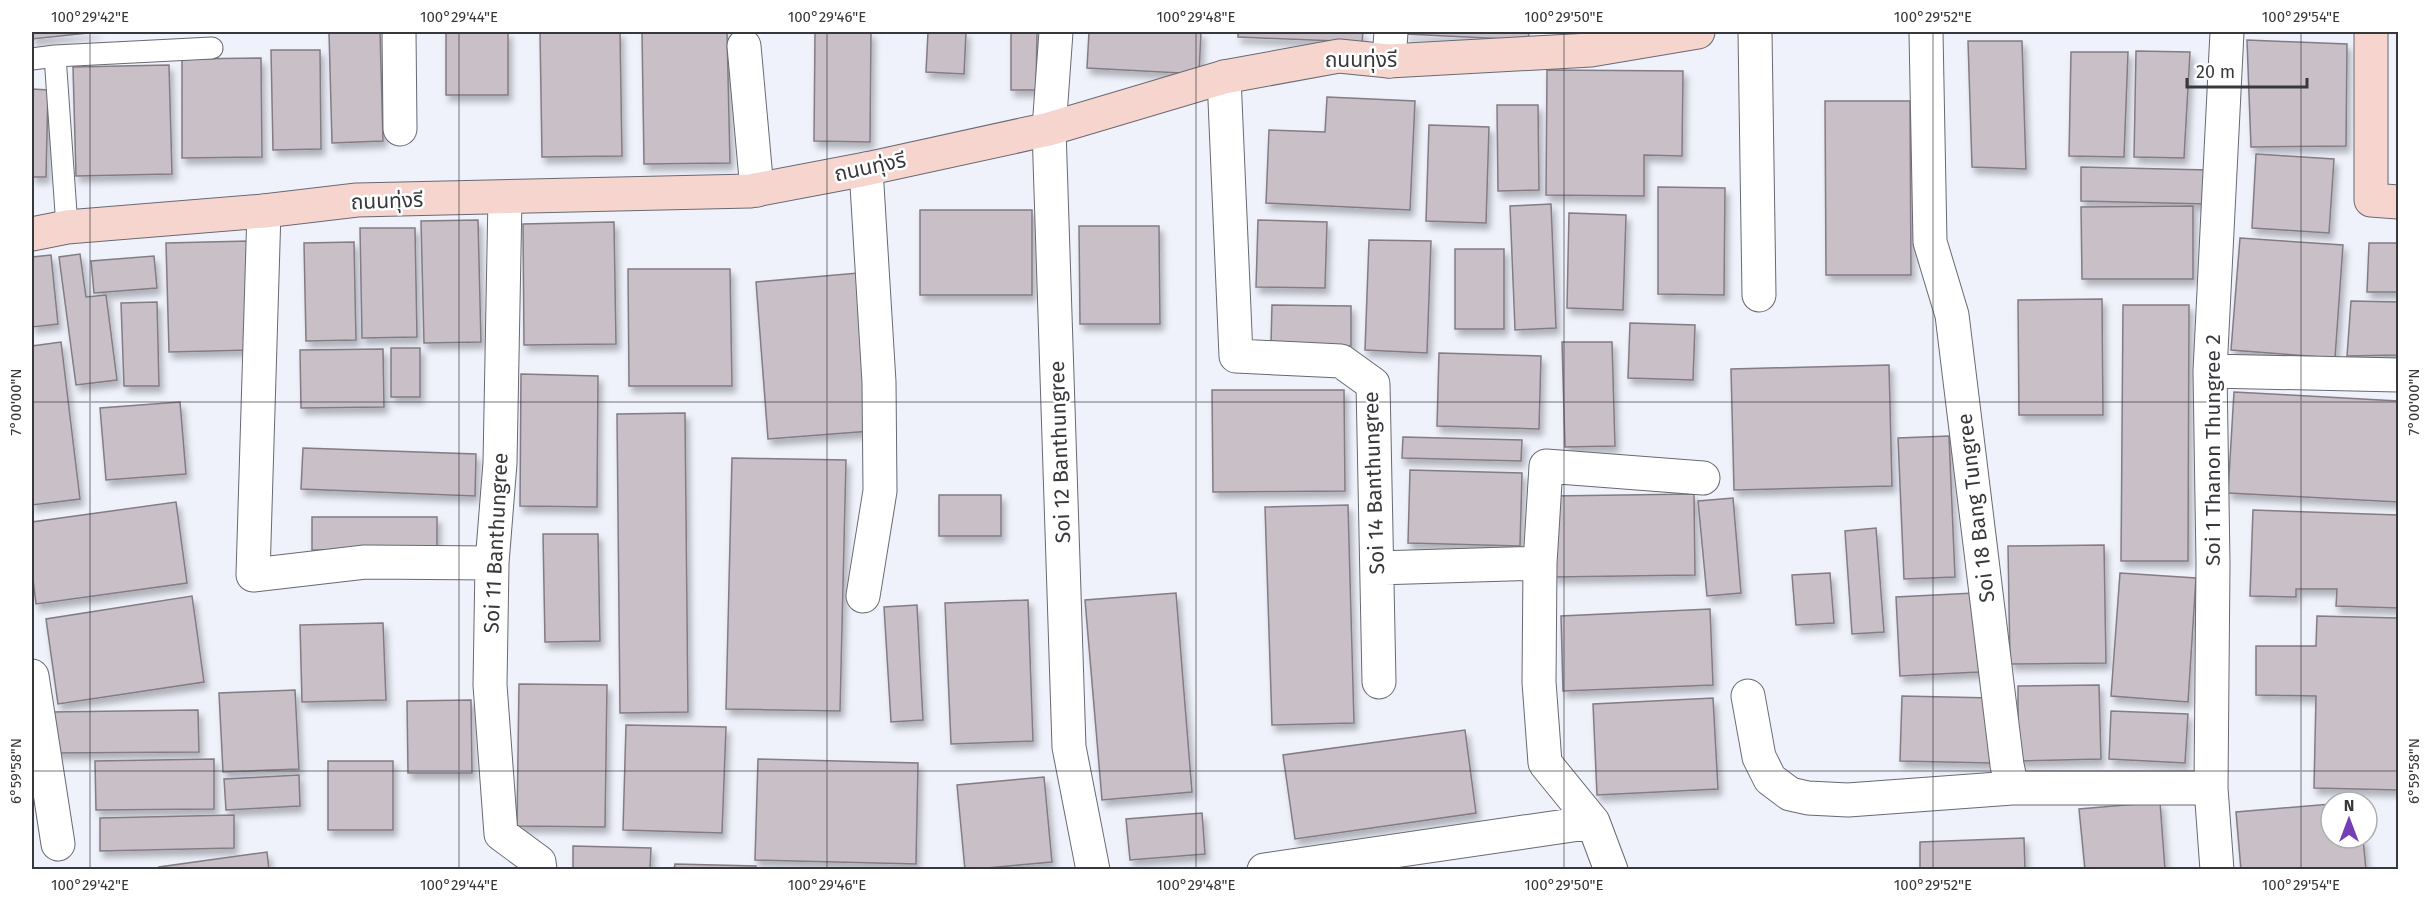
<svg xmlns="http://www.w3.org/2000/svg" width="2430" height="901" viewBox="0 0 2430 901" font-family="'Fira Sans','Noto Sans Thai',sans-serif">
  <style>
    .building { fill: #c8bfc7; stroke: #847c83; stroke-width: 1.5; filter: url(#shadow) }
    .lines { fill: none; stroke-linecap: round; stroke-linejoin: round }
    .lane-casing { stroke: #686972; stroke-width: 23 }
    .street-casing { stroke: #686972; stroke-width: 35 }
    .secondary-casing { stroke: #686972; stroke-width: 35 }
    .lane { stroke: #fff; stroke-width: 21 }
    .street { stroke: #fff; stroke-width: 33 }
    .secondary { stroke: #f6d5cf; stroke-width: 33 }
    .ticks { fill: none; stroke: #37383b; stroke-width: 1.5; stroke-opacity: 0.45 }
    .labels { text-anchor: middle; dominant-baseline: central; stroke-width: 5; stroke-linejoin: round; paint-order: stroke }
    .street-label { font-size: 21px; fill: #37383b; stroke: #fff }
    .neatline { fill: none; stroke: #37383b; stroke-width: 2 }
    .ticks-label { font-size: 15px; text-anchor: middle; fill: #37383b }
  </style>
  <defs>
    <filter id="shadow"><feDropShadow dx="3.5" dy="6" stdDeviation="3" flood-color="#0004"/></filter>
  </defs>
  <rect width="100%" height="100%" fill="#eff1fb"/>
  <!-- building -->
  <path class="building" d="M32,32H98L32,39Z
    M329,32H380L383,141L332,143Z
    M446,32H508V95H446Z
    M540,32H620L622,156L542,157Z
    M642,32H727L730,163L644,164Z
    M815,32H871L870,142L814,141Z
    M928,32H966L964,74L926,72Z
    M1011,32H1037L1036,90H1011Z
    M1089,32H1201L1199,74L1087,68Z
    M1238,32H1363L1362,42L1238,37Z
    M1405,32H1529L1528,40L1405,34Z
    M2247,40L2347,44L2346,146L2251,147Z
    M1968,41H2022L2026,169L1972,167Z
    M271,50H320L321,149L273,150Z
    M2136,51L2190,52L2184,158L2134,157Z
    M2071,52H2128L2124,157L2069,156Z
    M261,58L262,157L182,158V59Z
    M169,65L172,174L76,176L73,67Z
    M1547,70L1683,71L1682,156L1644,155V196L1546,195Z
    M32,89L48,90L46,177H32Z
    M1327,97L1415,101L1410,210L1266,203L1269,130L1325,132Z
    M1825,101H1910L1911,275H1826Z
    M1497,105H1538L1539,190L1498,191Z
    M1429,125L1489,127L1486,223L1426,221Z
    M2256,154L2334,159L2329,233L2252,228Z
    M2081,167L2208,170L2207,204L2081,201Z
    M1658,187L1725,188L1724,295L1658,294Z
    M1551,204L1556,328L1515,330L1510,206Z
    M2193,206V279H2082L2081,207Z
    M920,210H1032V295H920Z
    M1569,213L1626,215L1623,310L1567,308Z
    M478,220L481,342L424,343L421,221Z
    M1258,220L1327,222L1325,288L1256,287Z
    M614,222L616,344L524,345L523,224Z
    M1079,226H1159L1160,324H1080Z
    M360,228H415L417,337L362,338Z
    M2240,238L2343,245L2335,358L2231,350Z
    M1369,240L1431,241L1427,353L1365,350Z
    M249,241L252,350L169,352L166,243Z
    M354,242L356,340L306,341L304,243Z
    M2369,243H2398V292H2367Z
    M1455,249H1504V329H1455Z
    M80,254L86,297L106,295L117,380L76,385L59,257Z
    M51,255L58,324L32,327V257Z
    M154,256L157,288L94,293L91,261Z
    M628,269H730L732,386H629Z
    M858,273L871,431L768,439L756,282Z
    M2102,299L2103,415H2019L2018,300Z
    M2351,301L2398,302V355L2347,356Z
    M157,302L159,386H124L121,303Z
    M1272,305L1351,306V346L1271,344Z
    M2123,305H2189L2188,561H2121Z
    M1630,323L1695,325L1693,380L1628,378Z
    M61,342L80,499L32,505V346Z
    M1562,342H1612L1615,446L1565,447Z
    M391,348H420V397H391Z
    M383,349L384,407L301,408L300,350Z
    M1439,353L1541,356L1539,429L1437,426Z
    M1889,365L1892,486L1734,490L1731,369Z
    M521,374L598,376L597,507L520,506Z
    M1212,390H1344L1345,491L1213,492Z
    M2234,392L2398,401V502L2228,493Z
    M180,402L186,474L106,480L100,408Z
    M685,413L688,712L620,713L617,414Z
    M1949,436L1955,577L1904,579L1898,438Z
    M1403,437L1522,440L1521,461L1402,458Z
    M303,448L476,454L475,496L301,489Z
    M732,458L846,460L840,711L726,709Z
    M1410,470L1522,473L1520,546L1408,543Z
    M1694,494L1695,575L1553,577L1552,496Z
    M939,495H1001V536H939Z
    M1733,498L1741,593L1707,596L1698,501Z
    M176,502L187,583L36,604L32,571V522Z
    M1348,505L1354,723L1272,725L1265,507Z
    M2253,510L2398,515V608L2336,606L2337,589H2296V597L2250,596Z
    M312,517H437V550H312Z
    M1876,528L1884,632L1852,634L1845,531Z
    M543,534H598L600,641L545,642Z
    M2104,545L2106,663L2010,664L2008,546Z
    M1830,573L1834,623L1796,625L1792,575Z
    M2120,573L2196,578L2188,702L2111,696Z
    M1176,593L1192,792L1102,800L1085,600Z
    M1974,593L1979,672L1900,676L1896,597Z
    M192,596L204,682L58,704L46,619Z
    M1028,600L1033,741L951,744L945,603Z
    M917,605L923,720L891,722L884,607Z
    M1710,609L1713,685L1563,691L1561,616Z
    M2317,616L2398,618V790L2314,788L2316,696L2256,695V646H2316Z
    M383,623L386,700L302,702L300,625Z
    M519,684L607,685L605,827L517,826Z
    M2099,685L2101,759L2018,761V686Z
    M295,690L299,769L223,772L219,693Z
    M1902,696L1992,698L1990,763L1900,761Z
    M1713,698L1718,789L1597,795L1593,704Z
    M471,700L472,773H408L407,701Z
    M198,710L199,752L51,753L50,712Z
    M2111,711L2188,714L2185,763L2109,759Z
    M626,725L726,727L722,833L623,830Z
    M1465,730L1476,813L1295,839L1283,755Z
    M214,759V809L96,810L95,761Z
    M758,759L918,763L916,864L755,860Z
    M328,761H393V830H328Z
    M299,775L300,806L226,810L224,779Z
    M1044,777L1052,862L965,870L957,785Z
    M2160,802L2165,870H2085L2079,809Z
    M2331,804V838H2363L2366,870H2241L2236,812Z
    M1202,813L1205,854L1130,860L1126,819Z
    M234,815V848L100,851V818Z
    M2024,838L2025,870H1920V842Z
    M573,846L651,848L650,870H573Z
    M267,852L269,870H159V867Z
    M675,864L756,866L755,870H674Z"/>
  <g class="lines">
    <defs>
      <path id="lane" d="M55,56L67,227
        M32,59L55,56L212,48"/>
      <path id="street" d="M399,32L400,129
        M1056,32L1049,129L1069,747L1093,870
        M1755,32L1759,295
        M1926,32L1930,242L1952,315L2007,765L2012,788H2211
        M744,46L757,190
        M1389,61L1391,32
        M1224,77L1236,356L1341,361L1373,384L1379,682
        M505,198L500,463L492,563L490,685L501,834L539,862L540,870
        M264,211L253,575L365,562L492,563
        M2210,371L2398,375
        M1377,568L1540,563
        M863,596L880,491L879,382L866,169
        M32,676L58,844
        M1748,696L1759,757L1770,779L1790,794L1808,798L1848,800L2012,788
        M1264,870L1593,822
        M1611,870L1593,822L1545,763L1539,682L1540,563L1546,466L1703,478
        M2217,870L2211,788L2213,563L2210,371L2227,32"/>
      <path id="secondary" d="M2371,32V200L2398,202
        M32,234L67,227L264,211L357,200L750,191L866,169L1049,129L1224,77L1339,56L1389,61L1591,50L1698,32"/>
    </defs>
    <!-- lane casing -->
    <use href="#lane" class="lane-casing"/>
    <!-- street casing -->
    <use href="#street" class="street-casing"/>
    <!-- secondary casing -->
    <use href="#secondary" class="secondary-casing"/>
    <!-- lane -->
    <use href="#lane" class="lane"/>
    <!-- street -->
    <use href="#street" class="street"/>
    <!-- secondary -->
    <use href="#secondary" class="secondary"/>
  </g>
  <!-- ticks -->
  <path class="ticks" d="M90,32V870M459,32V870M827,32V870M1196,32V870M1564,32V870M1933,32V870M2301,32V870M32,33H2398M32,402H2398M32,771H2398"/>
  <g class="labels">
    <!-- street labels -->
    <g class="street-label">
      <text x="1361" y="60">ถนนทุ่งรี</text>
      <text transform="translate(870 167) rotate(-12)">ถนนทุ่งรี</text>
      <text transform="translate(387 201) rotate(-2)">ถนนทุ่งรี</text>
      <text transform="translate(2213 450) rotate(-90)">Soi 1 Thanon Thungree 2</text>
      <text transform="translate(1060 452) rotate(-92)">Soi 12 Banthungree</text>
      <text transform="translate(1374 483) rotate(-92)">Soi 14 Banthungree</text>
      <text transform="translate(1976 508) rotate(-97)">Soi 18 Bang Tungree</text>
      <text transform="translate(496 543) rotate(-87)">Soi 11 Banthungree</text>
    </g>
  </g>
  <!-- border -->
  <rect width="2430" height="901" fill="none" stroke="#ffffff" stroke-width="66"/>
  <!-- north arrow -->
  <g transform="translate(2349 820)"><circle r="28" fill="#ffffff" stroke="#afafb1" stroke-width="1.5"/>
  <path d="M0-4.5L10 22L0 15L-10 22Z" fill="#763eb4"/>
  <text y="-9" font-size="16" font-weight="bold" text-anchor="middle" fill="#37383b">N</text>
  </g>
  <!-- scale -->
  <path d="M2187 78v9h120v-9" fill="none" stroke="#37383b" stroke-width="3"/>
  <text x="2196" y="78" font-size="18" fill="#37383b" stroke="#ffffff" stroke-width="4.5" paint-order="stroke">20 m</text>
  <rect x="33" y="33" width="2364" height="835" class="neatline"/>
  <g class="ticks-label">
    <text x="90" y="22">100°29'42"E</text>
    <text x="459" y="22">100°29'44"E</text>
    <text x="827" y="22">100°29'46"E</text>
    <text x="1196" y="22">100°29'48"E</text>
    <text x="1564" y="22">100°29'50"E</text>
    <text x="1933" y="22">100°29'52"E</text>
    <text x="2301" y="22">100°29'54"E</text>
    <text transform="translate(16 402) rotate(-90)" y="5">7°00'00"N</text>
    <text transform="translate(2414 402) rotate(-90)" y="5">7°00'00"N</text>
    <text transform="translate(16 771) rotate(-90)" y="5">6°59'58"N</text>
    <text transform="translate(2414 771) rotate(-90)" y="5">6°59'58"N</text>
    <text x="90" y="890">100°29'42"E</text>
    <text x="459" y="890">100°29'44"E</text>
    <text x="827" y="890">100°29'46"E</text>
    <text x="1196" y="890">100°29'48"E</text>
    <text x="1564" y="890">100°29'50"E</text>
    <text x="1933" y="890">100°29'52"E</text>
    <text x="2301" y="890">100°29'54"E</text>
  </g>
</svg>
